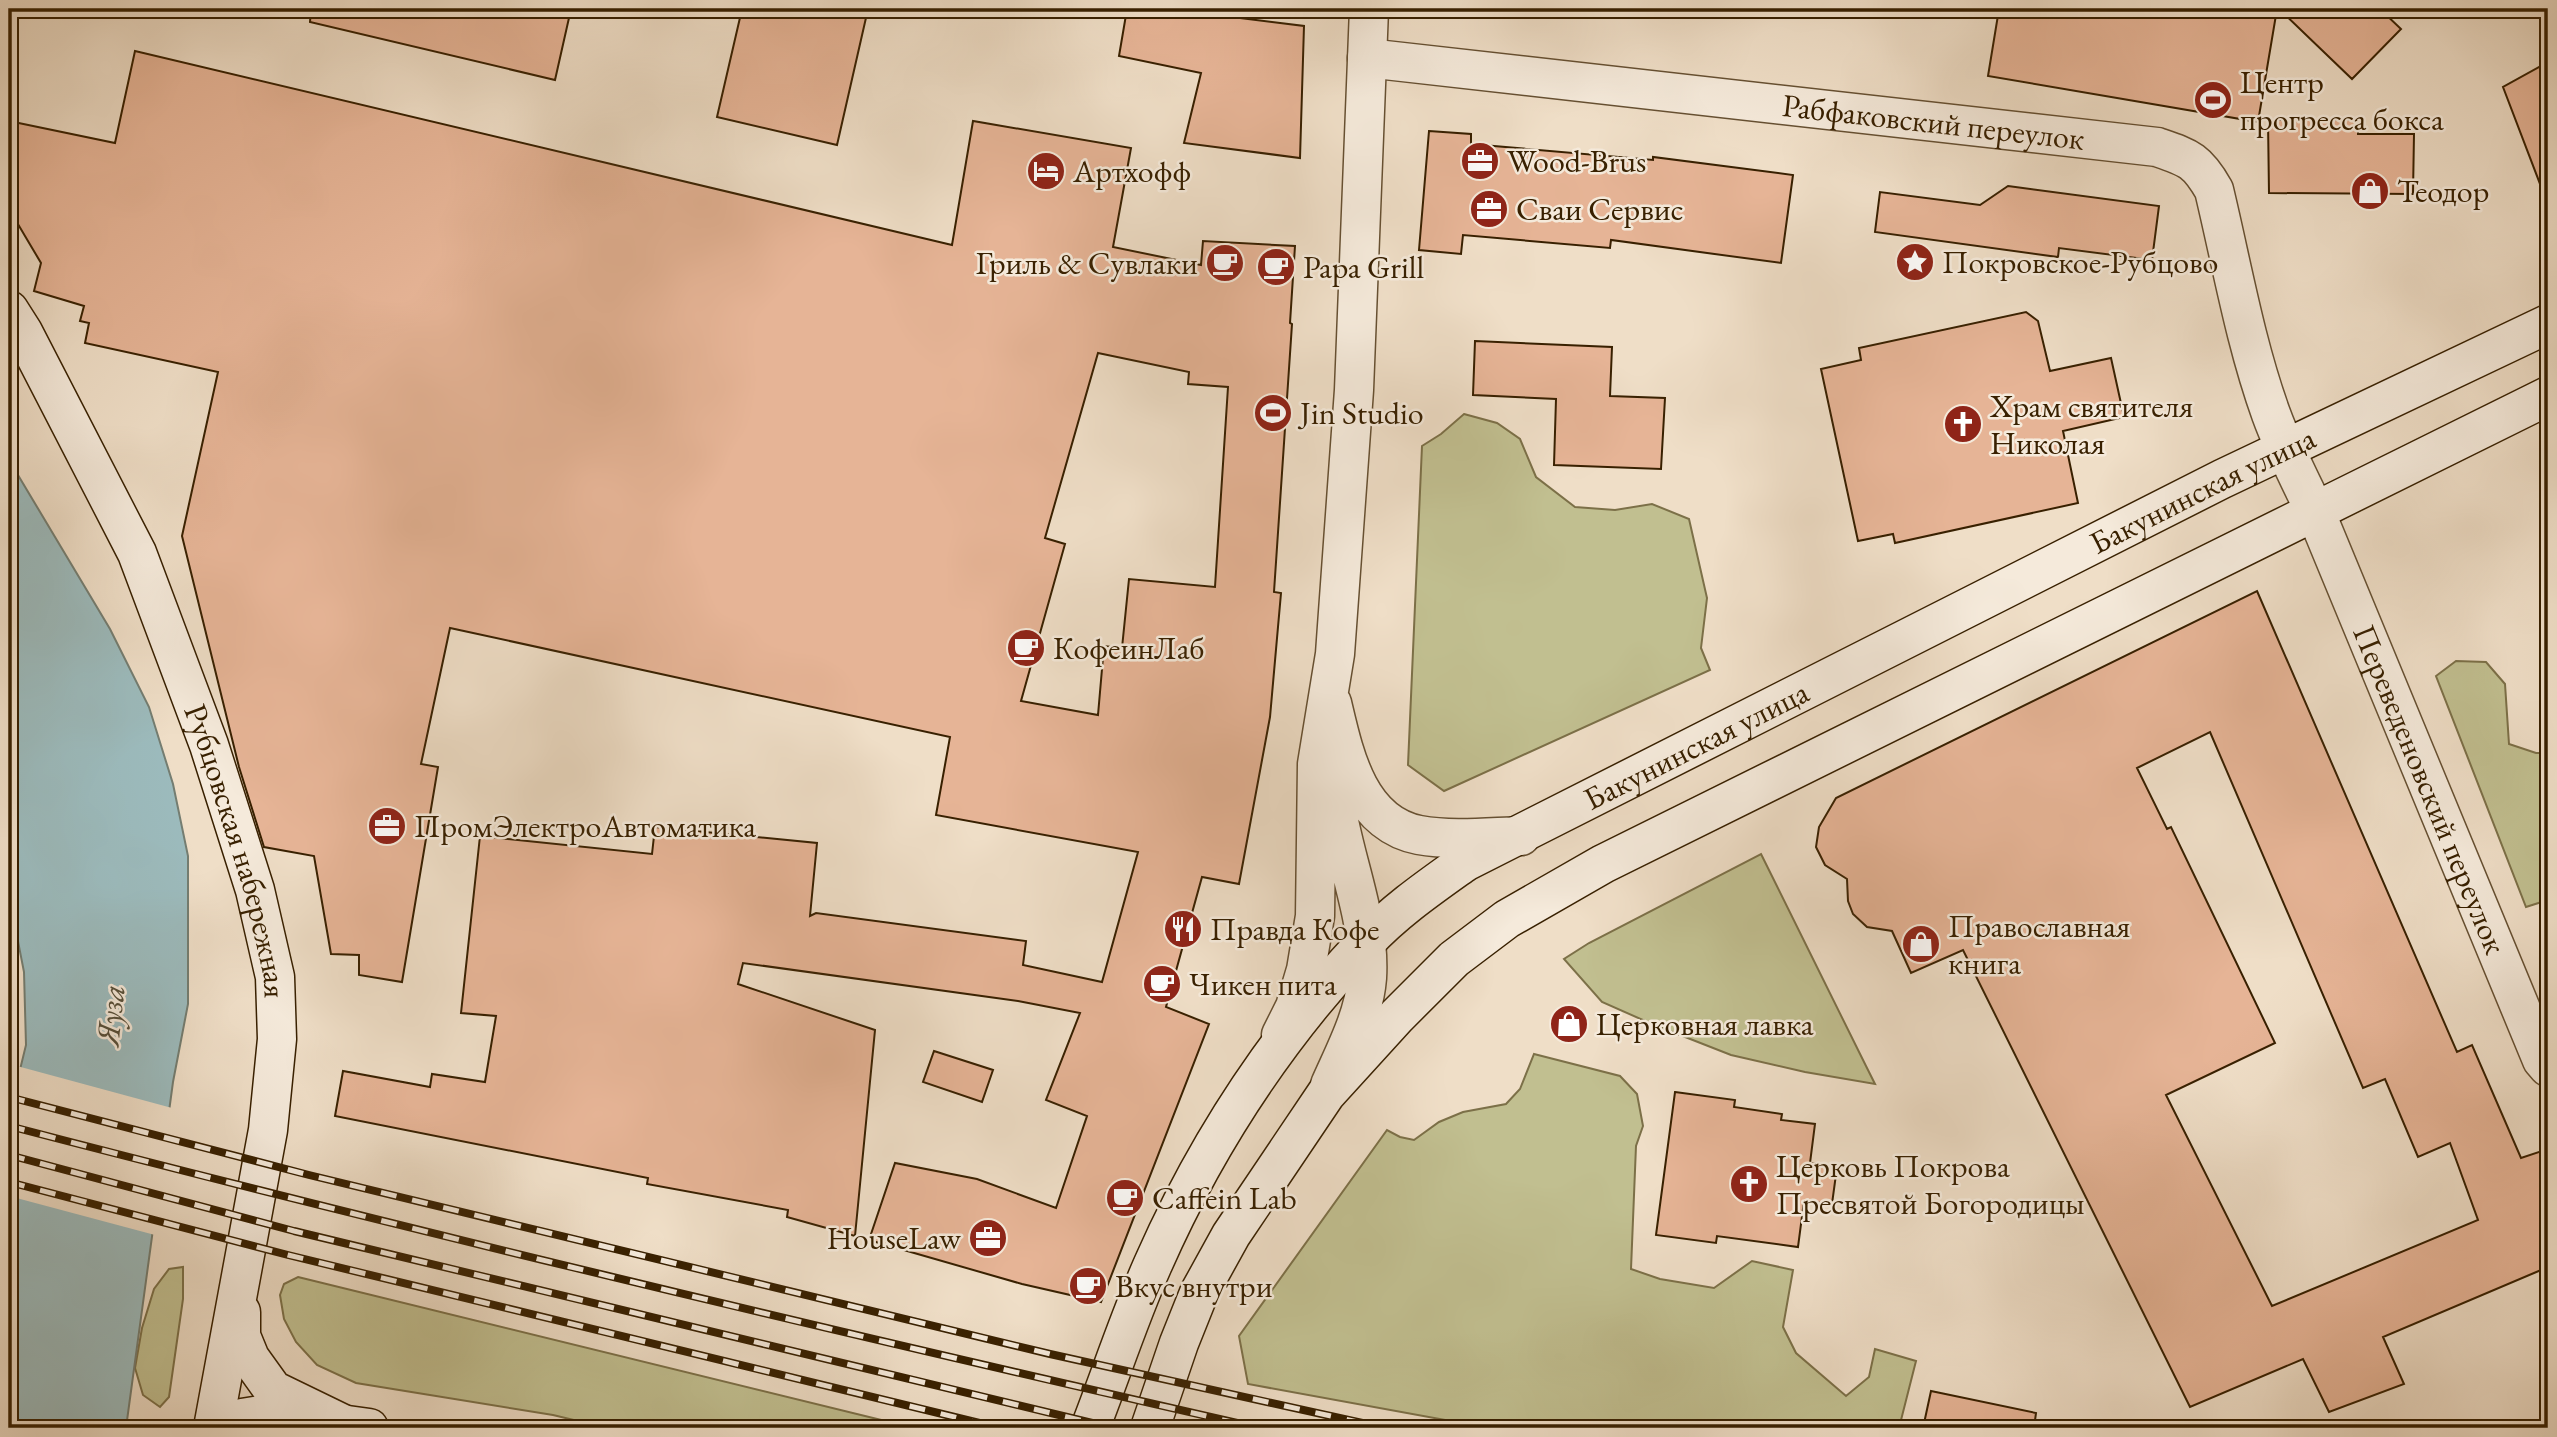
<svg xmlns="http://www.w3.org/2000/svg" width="2557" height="1437" viewBox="0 0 2557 1437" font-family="'EB Garamond',serif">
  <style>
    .green { fill: #c1bf90; stroke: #7c7048; stroke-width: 2 }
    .water { fill: #9cbbbd; stroke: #747d71; stroke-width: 2 }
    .pier { fill: #efdec7 }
    .building { fill: #e6b496; stroke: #382000; stroke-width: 2; fill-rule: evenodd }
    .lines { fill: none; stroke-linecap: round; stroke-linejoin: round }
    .minor-casing { stroke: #665032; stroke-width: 41 }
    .tertiary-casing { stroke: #665032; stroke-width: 41 }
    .secondary-casing { stroke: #382000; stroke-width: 41 }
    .minor { stroke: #f5eadb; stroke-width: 38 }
    .tertiary { stroke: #f5eadb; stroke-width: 38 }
    .secondary { stroke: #f5eadb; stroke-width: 38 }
    .rail-casing { stroke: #382000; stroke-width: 8 }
    .rail { stroke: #f5eadb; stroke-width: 5; stroke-dasharray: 16; stroke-linecap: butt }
    .labels { text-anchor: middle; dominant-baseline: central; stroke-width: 5; stroke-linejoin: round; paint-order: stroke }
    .poi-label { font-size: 32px; fill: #382000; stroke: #f5eadb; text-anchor: start }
    .street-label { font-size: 32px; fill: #382000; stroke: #f5eadb }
    .water-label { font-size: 33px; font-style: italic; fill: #564e39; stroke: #f5eadb }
  </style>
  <rect width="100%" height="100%" fill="#efdec7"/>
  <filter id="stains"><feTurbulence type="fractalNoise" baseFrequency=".00286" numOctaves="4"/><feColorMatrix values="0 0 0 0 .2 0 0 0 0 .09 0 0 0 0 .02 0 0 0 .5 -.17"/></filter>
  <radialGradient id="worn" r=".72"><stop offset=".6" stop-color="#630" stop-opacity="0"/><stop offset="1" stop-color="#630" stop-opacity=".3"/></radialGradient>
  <!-- green -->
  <path class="green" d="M1464,414L1497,423L1520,439L1536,477L1575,507L1615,510L1652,504L1689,519L1707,598L1701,648L1710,670L1444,791L1408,765L1422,446L1441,434Z
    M2456,661L2486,662L2505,684L2509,744L2536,753H2548V900L2526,907L2436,676Z
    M1761,854L1866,1066L1875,1084L1805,1072L1731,1055L1652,1024L1602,1002L1564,959L1589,943Z
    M1534,1054L1620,1076L1637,1094L1643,1126L1636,1146L1631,1269L1660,1279L1714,1288L1752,1261L1793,1270L1783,1327L1796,1353L1846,1396L1869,1377L1875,1349L1916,1361L1899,1428H1489L1248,1384L1239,1336L1387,1130L1400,1137L1414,1140L1439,1122L1463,1112L1506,1104L1520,1089Z
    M183,1267V1299L169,1397L160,1407L143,1395L135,1368L142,1328L154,1289L169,1269Z
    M298,1277L914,1428H607L553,1415L356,1383L317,1365L296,1342L284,1319L280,1295L284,1284Z"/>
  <!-- water -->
  <path class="water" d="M9,460L110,629L149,707L173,784L188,856V1004L173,1082L126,1428H9V1115L26,1045L24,972L9,895Z"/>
  <!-- pier -->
  <path class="pier" d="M17,1066L172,1108L155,1235L9,1196V1100Z"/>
  <!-- building -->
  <path class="building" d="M311,9H571L555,80L310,22Z
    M742,9H868L837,145L717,117Z
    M1127,9H1168L1304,26L1300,158L1184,143L1201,73L1119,56Z
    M1999,9H2277L2258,122L1988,76Z
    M2279,9H2380L2401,29L2352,79Z
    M135,51L952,245L973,121L1131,148L1113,247L1201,265L1203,241L1295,246L1290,323L1292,324L1274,592L1281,593L1270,717L1239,884L1202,877L1166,1007L1209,1024L1101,1302L1022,1284L869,1240L895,1163L977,1179L1056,1208L1087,1116L1046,1100L1080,1013L1018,1001L743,963L738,984L875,1030L855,1236L787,1217L788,1210L647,1184L648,1178L335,1116L343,1071L430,1087L432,1074L485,1082L496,1016L461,1013L480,836L652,854L655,827L817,843L810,916L816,913L1026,941L1023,965L1102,982L1138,852L936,815L950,737L450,628L421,764L438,767L402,982L359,975V955L331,954L314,856L264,847L239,767L182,536L218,372L85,343L89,323L80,321L84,306L34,291L41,263L9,209V121L115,143ZM1098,353L1189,372L1188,384L1228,387L1215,587L1129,579L1122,648L1104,646L1098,715L1021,701L1065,544L1045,538Z
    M2548,62V196L2545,197L2503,87Z
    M2268,120H2358V134H2414L2413,194L2269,193Z
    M1429,131L1471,134V144L1653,160V157L1793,175L1781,263L1611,240L1610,248L1463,235L1461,254L1419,250Z
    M2008,186L2159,206L2152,260L2059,248L2058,257L1875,232L1880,192L1980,205Z
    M2026,312L2038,321L2050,371L2111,358L2124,417L2063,431L2078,503L1895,543L1893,534L1858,541L1821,369L1861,360L1859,348Z
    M1475,341L1612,347L1610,396L1665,398L1661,469L1554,465L1556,399L1473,395Z
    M2257,591L2457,1052L2472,1045L2521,1158L2548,1149V1267L2383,1337L2404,1384L2329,1412L2303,1359L2190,1407L1963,950L1911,973L1892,931L1867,927L1853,914L1848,901L1847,879L1825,865L1816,847L1819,827L1836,798ZM2210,732L2363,1088L2385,1079L2418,1157L2450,1143L2478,1220L2272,1306L2166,1095L2275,1043L2171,827L2167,829L2137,768Z
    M934,1051L993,1070L982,1102L923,1082Z
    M1675,1092L1735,1100L1734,1107L1782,1114L1781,1120L1815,1124L1810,1163L1837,1167L1832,1204L1804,1201L1798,1247L1717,1236L1716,1243L1656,1235Z
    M1931,1391L2036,1413L2034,1428H1923Z"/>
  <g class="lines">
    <defs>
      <g id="minor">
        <path id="s1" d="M1367,58L2157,147C2189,158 2197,160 2214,190C2232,265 2245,342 2271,414C2283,447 2299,479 2315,511L2542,1060L2548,1067"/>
      </g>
      <path id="tertiary" d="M1332,703C1344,754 1358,823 1419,835C1452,841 1488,837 1521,836
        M1281,1035L1295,1007L1306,970L1315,916L1317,764L1335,654L1354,390L1369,9
        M1330,1085C1345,1051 1364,1016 1367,978C1371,915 1341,854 1334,792"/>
      <g id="secondary">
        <path id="s2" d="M9,310L23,332L137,553L209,745L255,890L275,977L277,1039L268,1130L213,1428"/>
        <path d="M241,1312V1336L250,1358L273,1390L341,1423"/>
        <path d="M226,1428L242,1418L268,1414L369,1428"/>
        <path id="s3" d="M1090,1428C1111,1374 1129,1318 1153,1264C1205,1146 1277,1036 1366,942C1395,911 1430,887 1465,862L2222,479L2548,324"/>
        <path d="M1150,1428L1179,1343L1199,1293L1231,1235L1326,1094L1397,1016L1454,959L1507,919L1603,864L2548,396"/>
      </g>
    </defs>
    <!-- minor casing -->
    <use href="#minor" class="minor-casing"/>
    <!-- tertiary casing -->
    <use href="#tertiary" class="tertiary-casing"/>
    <!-- secondary casing -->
    <use href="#secondary" class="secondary-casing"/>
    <!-- minor -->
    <use href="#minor" class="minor"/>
    <!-- tertiary -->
    <use href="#tertiary" class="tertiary"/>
    <!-- secondary -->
    <use href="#secondary" class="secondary"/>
    <defs>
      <path id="rail" d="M9,1097L309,1175L1050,1354L1385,1428
        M9,1126C424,1234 841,1333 1259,1428
        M9,1155L294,1231L1113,1428
        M9,1182L288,1255L1000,1428"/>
    </defs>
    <!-- rail casing -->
    <use href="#rail" class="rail-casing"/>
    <!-- rail -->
    <use href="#rail" class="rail"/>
  </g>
  <!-- icons -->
  <defs>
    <symbol id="stadium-disc" viewBox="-11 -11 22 22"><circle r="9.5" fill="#8f2418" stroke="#f5eadb"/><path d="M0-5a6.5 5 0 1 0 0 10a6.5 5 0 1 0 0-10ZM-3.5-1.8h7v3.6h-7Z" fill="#fff"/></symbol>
    <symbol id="office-disc" viewBox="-11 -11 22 22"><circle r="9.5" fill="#8f2418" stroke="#f5eadb"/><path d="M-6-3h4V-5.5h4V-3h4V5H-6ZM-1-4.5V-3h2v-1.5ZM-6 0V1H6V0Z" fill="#fff"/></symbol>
    <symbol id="hotel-disc" viewBox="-11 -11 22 22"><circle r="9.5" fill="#8f2418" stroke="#f5eadb"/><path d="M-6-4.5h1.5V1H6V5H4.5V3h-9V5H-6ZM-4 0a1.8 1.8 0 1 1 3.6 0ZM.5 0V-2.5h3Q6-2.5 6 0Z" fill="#fff"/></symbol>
    <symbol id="shop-disc" viewBox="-11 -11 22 22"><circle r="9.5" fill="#8f2418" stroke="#f5eadb"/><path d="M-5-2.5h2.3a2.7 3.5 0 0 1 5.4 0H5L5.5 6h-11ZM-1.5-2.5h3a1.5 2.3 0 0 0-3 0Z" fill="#fff"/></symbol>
    <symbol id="sight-disc" viewBox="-11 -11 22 22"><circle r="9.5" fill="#8f2418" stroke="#f5eadb"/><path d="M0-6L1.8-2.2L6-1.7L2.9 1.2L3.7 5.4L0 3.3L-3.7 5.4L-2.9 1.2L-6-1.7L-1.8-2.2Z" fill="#fff"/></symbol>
    <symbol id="cafe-disc" viewBox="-11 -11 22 22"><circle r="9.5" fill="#8f2418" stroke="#f5eadb"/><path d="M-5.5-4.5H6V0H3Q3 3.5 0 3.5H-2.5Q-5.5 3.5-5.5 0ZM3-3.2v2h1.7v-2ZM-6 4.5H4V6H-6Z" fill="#fff"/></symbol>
    <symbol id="church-disc" viewBox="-11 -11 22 22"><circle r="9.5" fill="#8f2418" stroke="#f5eadb"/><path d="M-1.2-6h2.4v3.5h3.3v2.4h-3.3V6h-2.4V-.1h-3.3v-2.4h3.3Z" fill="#fff"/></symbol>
    <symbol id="restaurant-disc" viewBox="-11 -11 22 22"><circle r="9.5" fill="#8f2418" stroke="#f5eadb"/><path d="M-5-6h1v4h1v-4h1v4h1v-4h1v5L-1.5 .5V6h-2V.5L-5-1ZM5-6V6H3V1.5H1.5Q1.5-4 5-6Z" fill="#fff"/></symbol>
  </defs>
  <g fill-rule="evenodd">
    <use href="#stadium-disc" x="2191" y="78" width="44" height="44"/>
    <use href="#office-disc" x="1458" y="139" width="44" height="44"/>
    <use href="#hotel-disc" x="1024" y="149" width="44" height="44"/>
    <use href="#shop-disc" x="2348" y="169" width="44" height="44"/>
    <use href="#office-disc" x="1467" y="187" width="44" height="44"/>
    <use href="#sight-disc" x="1893" y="240" width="44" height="44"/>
    <use href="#cafe-disc" x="1203" y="241" width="44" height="44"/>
    <use href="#cafe-disc" x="1254" y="245" width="44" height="44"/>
    <use href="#stadium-disc" x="1251" y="391" width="44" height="44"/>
    <use href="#church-disc" x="1941" y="402" width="44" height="44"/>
    <use href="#cafe-disc" x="1004" y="626" width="44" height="44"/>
    <use href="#office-disc" x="365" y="804" width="44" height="44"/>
    <use href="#restaurant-disc" x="1161" y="907" width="44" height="44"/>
    <use href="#shop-disc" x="1899" y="922" width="44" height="44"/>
    <use href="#cafe-disc" x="1140" y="962" width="44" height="44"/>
    <use href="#shop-disc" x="1547" y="1002" width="44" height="44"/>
    <use href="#church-disc" x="1727" y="1162" width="44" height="44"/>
    <use href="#cafe-disc" x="1103" y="1176" width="44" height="44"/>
    <use href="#office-disc" x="966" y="1216" width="44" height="44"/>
    <use href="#cafe-disc" x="1066" y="1264" width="44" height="44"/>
  </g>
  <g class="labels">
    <!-- poi labels -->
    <g class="poi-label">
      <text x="2240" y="82">Центр<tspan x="2240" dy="37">прогресса бокса</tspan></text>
      <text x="1507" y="161">Wood-Brus</text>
      <text x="1073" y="171">Артхофф</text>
      <text x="2397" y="191">Теодор</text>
      <text x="1516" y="209">Сваи Сервис</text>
      <text x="1942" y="262">Покровское-Рубцово</text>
      <text x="1198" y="263" text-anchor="end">Гриль &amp; Сувлаки</text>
      <text x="1303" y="267">Papa Grill</text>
      <text x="1990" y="406">Храм святителя<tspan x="1990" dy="37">Николая</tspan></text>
      <text x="1300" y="413">Jin Studio</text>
      <text x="1053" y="648">КофеинЛаб</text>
      <text x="414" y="826">ПромЭлектроАвтоматика</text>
      <text x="1948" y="926">Православная<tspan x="1948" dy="37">книга</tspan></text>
      <text x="1210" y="929">Правда Кофе</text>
      <text x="1189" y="984">Чикен пита</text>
      <text x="1596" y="1024">Церковная лавка</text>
      <text x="1776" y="1166">Церковь Покрова<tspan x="1776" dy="37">Пресвятой Богородицы</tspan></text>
      <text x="1152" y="1198">Caffein Lab</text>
      <text x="961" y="1238" text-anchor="end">HouseLaw</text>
      <text x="1115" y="1286">Вкус внутри</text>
    </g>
    <!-- street labels -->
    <g class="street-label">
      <text stroke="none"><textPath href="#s1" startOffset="570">Рабфаковский переулок</textPath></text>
      <text stroke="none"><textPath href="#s3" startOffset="1517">Бакунинская улица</textPath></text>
      <text stroke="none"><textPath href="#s3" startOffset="950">Бакунинская улица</textPath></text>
      <text stroke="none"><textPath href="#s1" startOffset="1508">Переведеновский переулок</textPath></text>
      <text stroke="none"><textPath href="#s2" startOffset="590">Рубцовская набережная</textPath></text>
    </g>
    <!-- water labels -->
    <g class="water-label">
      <text transform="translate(110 1015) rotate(-84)">Яуза</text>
    </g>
  </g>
  <!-- margin -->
  <rect width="2557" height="1437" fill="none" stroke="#efdec7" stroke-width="35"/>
  <rect x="10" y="10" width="2536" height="1416" fill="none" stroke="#382000" stroke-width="3.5"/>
  <rect x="18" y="18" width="2522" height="1402" fill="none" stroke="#382000" stroke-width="2"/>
  <rect width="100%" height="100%" filter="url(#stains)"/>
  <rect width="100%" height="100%" fill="url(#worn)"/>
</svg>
